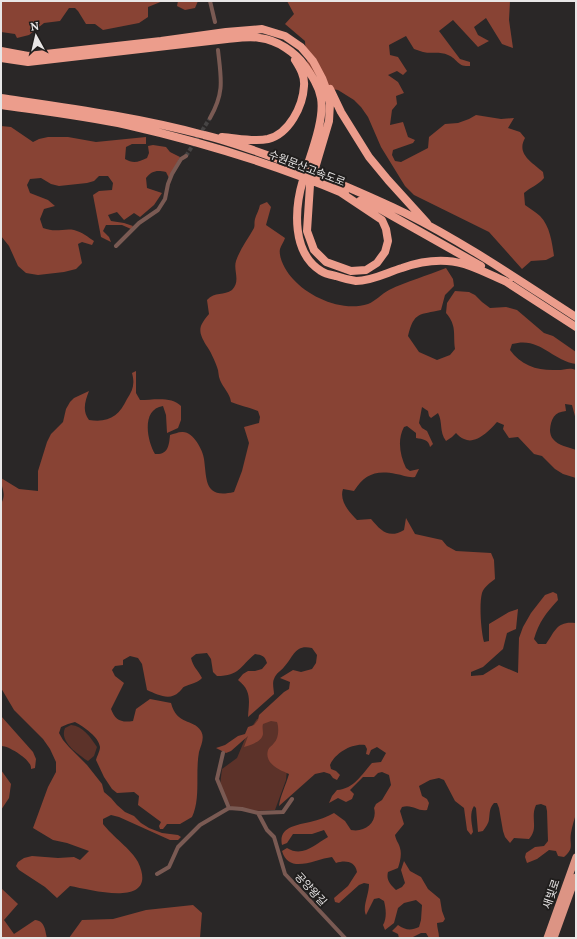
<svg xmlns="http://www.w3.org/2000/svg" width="577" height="939" viewBox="0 0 577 939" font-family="Lora,'Noto Sans KR',serif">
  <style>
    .green { fill: #5c3229 }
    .forest { fill: #884334 }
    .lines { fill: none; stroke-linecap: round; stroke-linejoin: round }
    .minor-tunnel { stroke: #464444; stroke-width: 4; stroke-dasharray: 4 2; stroke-linecap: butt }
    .minor { stroke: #7a5a53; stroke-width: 4 }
    .trunk { stroke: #dc9484; stroke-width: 7 }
    .motorway { stroke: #ec9d8c; stroke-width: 8 }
    .labels { text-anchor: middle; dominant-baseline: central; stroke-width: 4; stroke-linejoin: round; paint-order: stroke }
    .street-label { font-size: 11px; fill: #e8e6e6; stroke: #201e1d }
  </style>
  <rect width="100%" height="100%" fill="#2a2727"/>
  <!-- green -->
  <path class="green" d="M276,715L289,749L286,780L275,810L253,811L231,807L220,785L222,769L237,758L247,734L257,719Z
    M71,725C83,726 91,738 97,747L94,756L88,761C78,754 59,742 65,728Z"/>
  <!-- forest -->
  <path class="forest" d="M1,1H163L148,7V17L139,23L103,30L95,24H86L78,11L75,8H69L60,21L44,23L29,35L17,38L15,34L1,32Z
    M178,1H198L195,8L185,10L177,6Z
    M287,1H510L509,20L513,48L502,44L486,18L474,27L478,35L489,41L478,47L453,20L439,31L460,59L470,62V66C457,67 458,59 448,55C440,51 431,54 423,52C420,51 417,50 414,49L406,36L389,45L390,55L398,57L407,71L403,75L397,71L388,75L398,82L404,93L396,96L397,104L392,110L390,125L403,122L408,137L415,140L413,143L393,150L392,155L395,161L401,162L428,148L429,137L445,124L458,123L469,119L476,115L501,119L514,118L508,128L520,132L525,138C516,154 532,162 543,172L544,178C538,185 531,187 524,193L525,205C530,209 536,212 540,216C550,226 552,243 554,256L546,260L531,261L522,269L489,232L414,195L405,186L381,147L368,117L361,107L354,100L338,90L321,87L318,76C305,68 306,55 305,41L285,24L294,14Z
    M1,126L11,127L33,142L39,139L48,137H68L96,142L146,137V144H132L126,147L125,159C133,164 139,162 147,158L149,153L148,146L153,145L166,147L170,152L180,157L169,178L166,172C156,170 152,171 146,178L147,188L162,193L154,205L140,217L134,213L124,220L117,212L108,215L111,221L124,223L133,226L131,229L122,225H106L103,231L109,237L111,242L101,237L93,195L99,191L112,190L113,183L108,176H99L94,181L87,183L59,186L51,184L41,178L30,179L27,185L30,193L48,200L55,206L44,209L40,219L43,228C56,233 64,228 74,230C82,232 88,237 94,241L92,245L82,242L78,244L82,263L76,269L64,272L38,275L26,273L18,266L9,246L1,236Z
    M267,202L271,207L266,225L285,238C284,242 281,245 280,249C278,258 287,273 293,279C310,298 343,312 368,304C376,301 381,294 389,290C407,281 427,276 446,268L453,279L454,286L445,295L441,310C420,315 414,311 408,336L419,352L437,360L450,355L455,349C453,333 457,326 446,313L447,303L455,291L469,292L475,295L482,302L490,308L506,307L517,310L544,333L553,336L576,352V364C551,360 540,336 512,344L510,350C521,366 539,371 557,370C565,370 569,367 576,370V420L572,405L565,404L566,411C554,412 551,419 550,430C550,433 551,437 553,439C558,446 569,447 576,450V478L563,474L555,469L542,456L534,454L518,437L509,438L503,429L504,425L497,422C490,430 476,445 464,439C461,438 458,435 456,433L452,437L446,441C439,432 443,422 438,413L431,418L429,416L428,411L422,407L419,423L422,428L427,431L433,444L430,447C429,440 423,439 416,438V433L407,426L404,427C397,440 400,455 406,468L410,471L419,469L415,477C408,478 403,475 396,474C376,470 365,474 354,491L343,489C339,501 349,512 357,520L371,519C381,531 389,539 404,530L406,518L415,534L442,540L447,546L456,551L491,553L494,560L495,579C490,583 484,587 482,593C479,604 481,631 484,642L489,641V624L509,612L518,609L516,629L507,633L503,649L483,667L471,672V676L483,675L499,665L518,673L519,638L523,627L531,613L545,595L553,592L557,594L558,600C546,613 539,622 534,639L538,644H546C555,631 557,621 575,623L576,621V814C574,820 572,827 571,833C569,845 575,847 564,857L558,856L556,851L549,850L537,859L527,863L525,857L526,853L535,847L544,846L548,841L547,811L546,806L541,804L536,805C530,818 539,828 529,839L514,838L510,843L505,837L503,831L499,808L497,803H494C489,809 490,812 489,819C489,823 485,828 483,831L478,832L476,808L474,806C469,814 472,824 473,832L471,835L467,830L464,808L455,801L444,780L439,778L430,780L419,786L422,796L427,799L429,803L427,810C418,812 413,804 402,807L400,811L404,824L395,835C396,841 399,843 400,848C402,854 400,862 398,868L388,872C386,880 390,884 396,890L402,887L405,883L401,870L404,861L410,871L421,877L428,889L440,899L442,911L445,919L443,922L437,923C437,928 439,932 439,938H429L426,933H421L411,938H399L398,934L392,931L398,925C405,930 411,931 419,927L421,920L422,905L416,900L404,903L398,908L394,923L385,930L383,925C387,918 386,909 384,901L379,898L374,899L366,915C362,907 369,895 369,884L364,883L359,885L339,903L335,902L334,898L348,886L357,872C355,861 345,860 336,863L332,857C315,859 289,875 282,851L287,848C303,858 315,844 328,837L324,830L312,834H293L287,843L282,845C278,827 297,825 310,822C319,820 327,817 334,813L345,821L351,830C365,833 378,822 374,808L376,804L382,800L391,785L389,775L382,772L378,773L374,777H363L350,790L354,794L352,799L346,802L338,798L329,803L332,796L337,790C354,789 362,774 372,763L381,762L386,753L377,747L371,750L369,755L366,754L367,749L365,745C352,743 335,753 330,765L331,769L336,771L340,775L337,780L333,778L330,774L324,772L315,774L279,806C280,796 286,785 289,774C280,770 264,764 268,750C269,747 272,746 274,743C279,738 279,728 277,722L271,721L263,724C262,727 263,730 263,734C262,742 250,745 244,747L248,736L231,751L226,753L216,748L225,745L238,736L245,734L248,727L254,725L258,720L259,715L284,692L289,689L290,682L280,678L293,670L301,672L312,669L316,663L317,655L312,648C295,644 294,656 284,667C281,671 276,673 274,679C272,683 274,690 274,694L248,717C249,701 252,691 238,680L243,674L248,671H255L262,669L267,663C265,656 262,655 255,654C240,666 240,676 217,676L213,672L211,659L207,653L196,654L191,658C193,667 198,670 202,678C197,683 193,683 186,686C182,687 182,690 179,692C170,701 158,695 147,690L142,664L138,658L130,656L123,660V665L115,666L112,670L115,676L124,683L111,709C115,720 121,723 133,721L136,709L150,699L171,703C177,726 193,718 201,731C205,738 201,745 199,752C195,773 201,798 192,817L180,824H167L163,829H160L159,826L161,822L138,805L139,796L134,792L117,793L112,789L104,777L96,760C97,756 100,751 100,747C99,737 84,727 75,722L68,724L61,727L59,733L63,740L69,747L87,765L102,784L104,792L111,798L117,805L125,812L134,816L141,823L149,828L162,833L178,835L181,837L178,840H170L119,817L111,815L103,819V824C112,836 132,850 138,862C160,909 92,890 70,886L57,898L45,887L19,870L16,866L18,862L24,858L32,856L58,858L74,857L80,860L89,851L67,843L53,840L33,828L48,787L56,772V762L50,749L43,739L14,710L1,688V504C7,493 1,489 1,478L19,489L38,491V471L47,442L51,434L63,422L66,409L70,402L74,398L89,391C85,401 82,411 89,420C109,423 119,416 127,399C133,390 135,384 132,373L136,371V393L140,400C153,400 172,396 181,406V420L178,428L167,433L166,415L163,406C141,409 147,441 155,454C168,455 169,446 170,435C174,434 178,432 182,432C193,431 203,450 204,459C207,480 204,499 234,492L242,471L249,443L244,427L259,423L260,417L258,411C249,407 240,406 231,402C230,393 223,388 220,380C218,376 219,371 217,367C215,361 210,350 206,345C198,331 198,327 209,314L207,300C215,291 224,296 232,290C241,281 233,270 236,261C240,249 248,239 254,228C255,225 254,223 255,219C256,215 259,210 260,205Z
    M1,716L33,752L36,759L35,768L31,769C31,767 31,765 29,763C26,757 7,745 1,746Z
    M1,770L11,784L9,798L1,810Z
    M1,888L18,904L4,920L14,934L35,920C45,921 45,930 47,938H1Z
    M193,905L202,913L200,938H69L82,920L113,919L146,910Z"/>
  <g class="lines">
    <!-- minor-tunnel -->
    <path class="minor-tunnel" d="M186,156L210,118"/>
    <!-- minor -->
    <path class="minor" d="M210,1L215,22
      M210,118C225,92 221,78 218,50
      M116,246L139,223L158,210L165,199L168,184L172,174L181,159L186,156
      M223,753L217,779L229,808
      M258,813L283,812L292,799
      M157,874L169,867L178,847L200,825L229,808L242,809L258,813L267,830L274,837L285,874L345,938"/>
    <!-- trunk -->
    <path class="trunk" d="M547,938L576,857
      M554,938L576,877"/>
    <!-- motorway -->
    <path class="motorway" d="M1,51L28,56L161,41L226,32L262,29L285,36L301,47L313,61L322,78L328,94L330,103L329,121L310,185L307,231L314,250L326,262L351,271L366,270L377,263L385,252L388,241L386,229L382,220L340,192
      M1,58L28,62L227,39C237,38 250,36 260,38C277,40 295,52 305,66C312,76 319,86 321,98C325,121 309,158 303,180C294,210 292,253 321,271C325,274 331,275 336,276C342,278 349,280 356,281C372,281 388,272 402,268C416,263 432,260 447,261C468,262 490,275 509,283
      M330,89L341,112L369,157L388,180L427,223
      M1,98C69,108 137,117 204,135C237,143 270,156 302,168C336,182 371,197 405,213C465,243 520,281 576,317
      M1,105C43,111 85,116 127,125C202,142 274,164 345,194
      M222,137C237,138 253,142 268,139C289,134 303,106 304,86C305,76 300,68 295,60
      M360,201L380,209L481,266
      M505,281L576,327"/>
  </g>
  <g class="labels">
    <!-- street labels -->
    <g class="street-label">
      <text transform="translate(307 168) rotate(21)">수원문산고속도로</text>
      <text transform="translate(311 889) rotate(47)">공양왕길</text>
      <text transform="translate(551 894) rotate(-71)">새빛로</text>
    </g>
  </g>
  <!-- border -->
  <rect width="577" height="939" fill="none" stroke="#e8e6e6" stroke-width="4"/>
  <!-- north arrow -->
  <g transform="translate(36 36) rotate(352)" stroke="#201e1d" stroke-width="3" paint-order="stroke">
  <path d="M0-3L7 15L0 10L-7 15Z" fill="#e8e6e6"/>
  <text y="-6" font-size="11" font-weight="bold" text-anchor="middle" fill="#e8e6e6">N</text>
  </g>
</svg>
